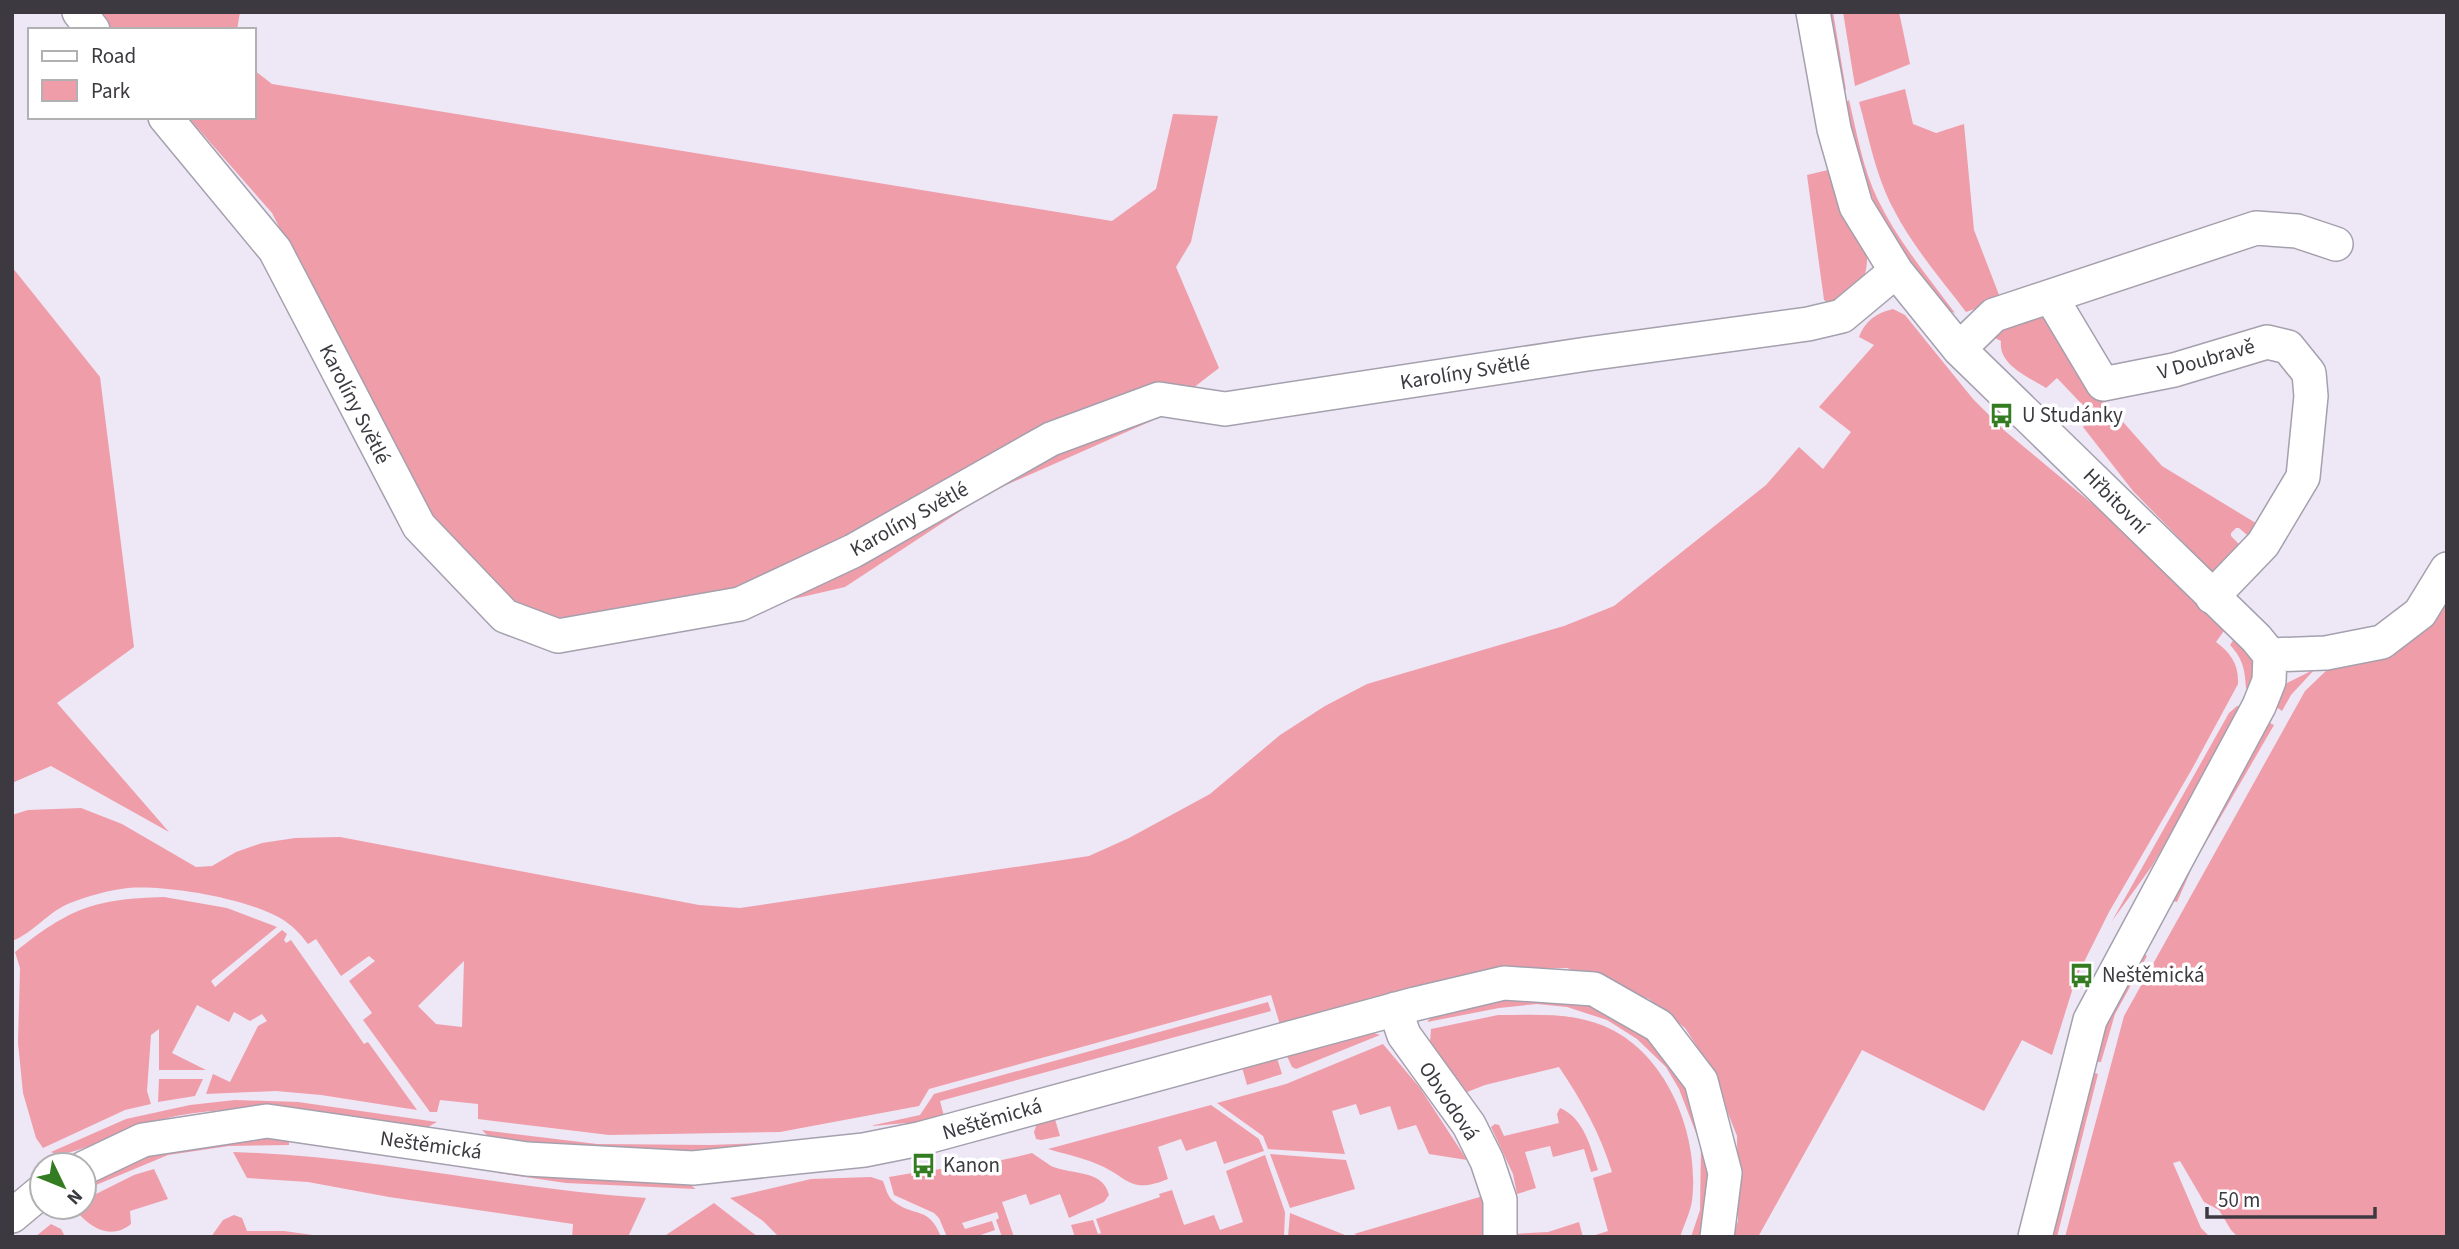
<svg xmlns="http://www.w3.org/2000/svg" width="2459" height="1249" viewBox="0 0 2459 1249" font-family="'Source Sans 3',sans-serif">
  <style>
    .green { fill: #f09daa; fill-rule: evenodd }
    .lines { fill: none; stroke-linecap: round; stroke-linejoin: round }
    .minor-casing { stroke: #a5a0ad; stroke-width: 36 }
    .minor { stroke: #fff; stroke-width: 33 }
    .labels { text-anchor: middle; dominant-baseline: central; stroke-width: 7; stroke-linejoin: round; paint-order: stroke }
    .street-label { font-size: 21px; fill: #3c3a40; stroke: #fff }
    .poi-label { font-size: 21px; fill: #3c3a40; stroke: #fff; text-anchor: start }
  </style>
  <rect width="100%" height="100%" fill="#ede7f6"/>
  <!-- green -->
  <path class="green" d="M96,12H240L237,30H111Z
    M1826,12H1833L1846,90L1841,89Z
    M1843,12H1899L1910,64L1855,86Z
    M254,70L272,84L1112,221L1156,189L1173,114L1218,116L1191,242L1176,267L1219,368L1149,422L988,493L845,587L607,642L519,609L427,517L272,213L188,117H254Z
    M1905,89L1913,124L1936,133L1964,124L1974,230L2001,300L1966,312C1941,279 1913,247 1894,210C1876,177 1869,138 1859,102Z
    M1849,100C1857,134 1863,169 1878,200C1898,241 1928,277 1955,313L1946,309L1932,294L1883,225L1858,161L1843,105Z
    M1832,169L1867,254C1868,284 1856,289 1834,306L1824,300L1807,175Z
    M12,267L100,377L134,647L57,703L169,832L51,766L12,783Z
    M1893,309L1905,315L1973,399L2005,431L2107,516L2226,628L2216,642C2231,653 2239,665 2238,684L2192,769L2109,912L2076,978L2052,1055L2022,1040L1984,1111L1862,1050L1758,1237H1732L1738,1221L1737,1136L1709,1065L1685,1028L1649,999L1567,968L1509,969L1281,1028L1271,995L929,1089L919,1106L780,1132L609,1135L478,1119V1104L440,1100L437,1112H430L363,1020L372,1013L349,981L375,961L369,956L341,976L316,939L308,944C301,935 295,928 285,921C251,899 169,885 128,888C109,890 88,896 70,903C49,911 32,934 12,941V815L28,810L81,808L122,824L196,867L212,866L236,852L262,843L295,838L340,837L699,905L740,908L1089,856L1129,838L1210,794L1280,735L1325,706L1367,684L1564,626L1614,606L1766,485L1799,447L1823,469L1851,432L1819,407L1874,345L1859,337C1865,321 1876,313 1893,309ZM464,961L462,1027L436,1024L418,1006Z
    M2024,314L2052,317L2093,388L2162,466L2264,528L2253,540L2239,528H2236L2231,533V536L2244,549L2216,576L2133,491L2083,427L2093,416L2057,378L2046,388C2029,377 1998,365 2001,341L1993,337Z
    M2447,593V1237H2238L2231,1230L2219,1210L2204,1202L2180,1161L2173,1163L2201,1228L2210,1237H2065L2124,1016L2305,691L2330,667Z
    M2236,636L2254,661L2252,694L2246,688C2245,670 2243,659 2230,645Z
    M2315,669L2291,695L2282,711L2275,706L2287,683Z
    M2237,706H2245L2152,866L2112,921L2229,713Z
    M2266,721L2274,725L2194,863L2177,902L2173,901Z
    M164,897L227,908L277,927L211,981L215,987L282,930L287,934L284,940L286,943L291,940L364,1044L368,1042L417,1110L321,1095L276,1091L206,1094L213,1074L230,1082L258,1026L267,1021L262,1014L250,1021L234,1012L229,1022L197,1005L172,1053L206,1070H159V1029L151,1035L147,1091L151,1104L125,1110L43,1148L36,1138L23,1093L18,1043L20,968L15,952C70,908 94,899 164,897Z
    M2144,954L2147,956L2115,1014L2101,1062L2092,1061L2108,1011Z
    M1502,997L1567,999L1613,1012L1645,1032L1688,1081L1710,1176L1700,1237H1691L1700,1210L1701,1146L1679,1089L1666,1067L1637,1039L1607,1020L1567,1007L1537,1004L1499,1008L1427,1022L1433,1015Z
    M1268,1002L1271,1011L940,1101L945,1120L870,1126L920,1115L934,1094Z
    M1498,1015C1534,1015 1570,1012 1604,1026C1668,1053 1700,1136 1692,1201C1690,1213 1684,1225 1680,1237H1589L1608,1231L1593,1178L1612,1172C1600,1133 1582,1101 1559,1067L1485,1085L1467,1092L1430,1043L1431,1029Z
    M1364,1030L1380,1035L1296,1069L1292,1067L1285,1052Z
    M1383,1044L1420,1088L1467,1160L1429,1154L1416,1125L1398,1130L1390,1106L1360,1115L1356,1104L1332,1111L1345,1154L1268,1149L1263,1136L1217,1103L1286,1084Z
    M1276,1055L1282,1074L1247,1085L1241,1064Z
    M2089,1071L2098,1074L2057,1237H2045Z
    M159,1079H203L195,1096L158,1102Z
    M235,1100L298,1102L437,1122L426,1128C328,1115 232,1094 136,1127C118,1133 65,1161 51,1152L126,1119L190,1105Z
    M1211,1105L1259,1139L1264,1151L1224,1164L1216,1141L1186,1151L1181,1139L1158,1147L1168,1179C1129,1195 1129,1177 1097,1164C1081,1157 1064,1154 1048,1149Z
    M1560,1108C1584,1118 1591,1148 1598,1170L1591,1172L1584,1149L1553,1157L1550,1146L1525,1152L1536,1188L1517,1194L1513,1174L1491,1127L1495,1124L1499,1125L1504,1136L1559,1123L1557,1114Z
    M1054,1116L1060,1136L1041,1140L1036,1139L1034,1132L1038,1120Z
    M482,1130L597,1144L710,1145L791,1142L763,1151L612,1153L488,1136Z
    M235,1137L289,1138V1145L229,1146L168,1155L84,1190V1182L169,1147Z
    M233,1152C372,1156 507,1189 646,1198L628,1237H572L573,1224L389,1197L308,1182L247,1178Z
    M1032,1153C1038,1157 1045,1162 1051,1166C1071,1175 1103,1169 1109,1195L1104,1202L1069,1218L1060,1194L1030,1205L1026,1194L1002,1202L1014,1237H1002L996,1220L999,1218L997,1212L962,1223L965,1229L992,1221L995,1230L975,1237H947L939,1218L934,1213L894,1195L889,1177C936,1168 985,1166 1032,1153Z
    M1270,1154L1346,1160L1355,1189L1290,1208Z
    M1265,1155L1285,1212L1284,1237H1075L1071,1225L1093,1220L1098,1234L1101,1233L1096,1219L1160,1197L1159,1194L1172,1190L1184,1225L1214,1215L1220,1230L1243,1222L1226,1171Z
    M498,1165L684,1180L696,1189L566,1183L498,1173Z
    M154,1169L168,1199L130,1211L131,1224C110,1241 90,1227 75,1210L76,1207H84V1200L134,1175Z
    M871,1177L883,1181C886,1188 887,1196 893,1201C914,1218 929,1205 941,1237H779L763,1221L730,1198L811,1179Z
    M1483,1196L1485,1237H1363L1354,1234Z
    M714,1203L758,1237H663Z
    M1290,1213L1350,1237H1288Z
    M234,1215L242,1218L247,1231H284L327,1237H211L223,1220Z
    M1579,1222L1583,1237H1513V1234L1548,1232Z
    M51,1224L61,1229L65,1237H35Z"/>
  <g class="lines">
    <defs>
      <path id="minor" d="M79,12L93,30
        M1813,12L1834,129L1856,206L1896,271L1959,349L2256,638L2270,655
        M165,117L275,250L419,526L505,616L558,636L740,604L853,551L1051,439L1159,399L1225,409L1587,354L1808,324L1842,316L1896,271
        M2051,297L2103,384L2174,370L2267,342L2288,347L2309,373L2311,396L2303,477L2263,544L2212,597
        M1959,349L1994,315L2256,228L2297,231L2336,244
        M2270,655L2326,653L2382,642L2420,613L2447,569
        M1395,1009L1404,1035L1469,1125L1487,1161L1500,1200V1237
        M84,1168L143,1140L267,1121L527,1159L693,1168L864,1150L919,1139L1415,1004L1504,983L1594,989L1659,1026L1701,1081L1725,1173L1717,1237
        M12,1216L42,1191
        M2035,1237L2090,1020L2259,706L2269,681L2270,655"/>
    </defs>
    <!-- minor casing -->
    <use href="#minor" class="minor-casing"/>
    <!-- minor -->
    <use href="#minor" class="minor"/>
  </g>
  <!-- icons -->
  <defs>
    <symbol id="bus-bare" viewBox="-9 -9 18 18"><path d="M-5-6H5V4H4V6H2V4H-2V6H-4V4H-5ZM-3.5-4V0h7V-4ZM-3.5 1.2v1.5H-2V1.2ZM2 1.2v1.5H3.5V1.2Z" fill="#337c21" stroke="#fff" stroke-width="2.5" paint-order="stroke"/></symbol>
  </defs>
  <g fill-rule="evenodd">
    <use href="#bus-bare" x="1984" y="398" width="35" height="35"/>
    <use href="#bus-bare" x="2064" y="958" width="35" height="35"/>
    <use href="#bus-bare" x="906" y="1148" width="35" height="35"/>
  </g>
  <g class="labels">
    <!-- street labels -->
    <g class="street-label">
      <text transform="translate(2206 359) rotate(-16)">V Doubravě</text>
      <text transform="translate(1465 372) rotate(-9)">Karolíny Světlé</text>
      <text transform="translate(355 404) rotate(63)">Karolíny Světlé</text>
      <text transform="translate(2116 501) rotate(45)">Hřbitovní</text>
      <text transform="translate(909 519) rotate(-29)">Karolíny Světlé</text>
      <text transform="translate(1449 1101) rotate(56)">Obvodová</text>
      <text transform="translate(992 1119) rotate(-16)">Neštěmická</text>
      <text transform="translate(431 1145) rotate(8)">Neštěmická</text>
    </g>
    <!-- poi labels -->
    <g class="poi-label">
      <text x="2022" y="415">U Studánky</text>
      <text x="2102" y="975">Neštěmická</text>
      <text x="943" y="1165">Kanon</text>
    </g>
  </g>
  <!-- border -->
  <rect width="2459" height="1249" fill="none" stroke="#3c3a40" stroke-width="28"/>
  <!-- legend -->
  <rect x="28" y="28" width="228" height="91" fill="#ffffff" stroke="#b1b0b3" stroke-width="2"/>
  <rect x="42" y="51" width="35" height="10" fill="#ffffff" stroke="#b1b0b3" stroke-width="2"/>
  <text x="91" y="63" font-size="21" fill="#3c3a40">Road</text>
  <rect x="42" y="80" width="35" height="21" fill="#f09daa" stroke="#b1b0b3" stroke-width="2"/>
  <text x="91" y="98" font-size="21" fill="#3c3a40">Park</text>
  <!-- north arrow -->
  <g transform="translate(63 1186) rotate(133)"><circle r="33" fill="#ffffff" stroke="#b1b0b3" stroke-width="2"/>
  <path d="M0-5L12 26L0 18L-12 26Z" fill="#337c21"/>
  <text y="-10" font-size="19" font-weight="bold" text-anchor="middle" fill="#3c3a40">N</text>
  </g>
  <!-- scale -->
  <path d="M2207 1207v10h168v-10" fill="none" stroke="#3c3a40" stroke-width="3.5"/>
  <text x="2218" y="1207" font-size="21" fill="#3c3a40" stroke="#ffffff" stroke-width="5" paint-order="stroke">50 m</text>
</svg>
